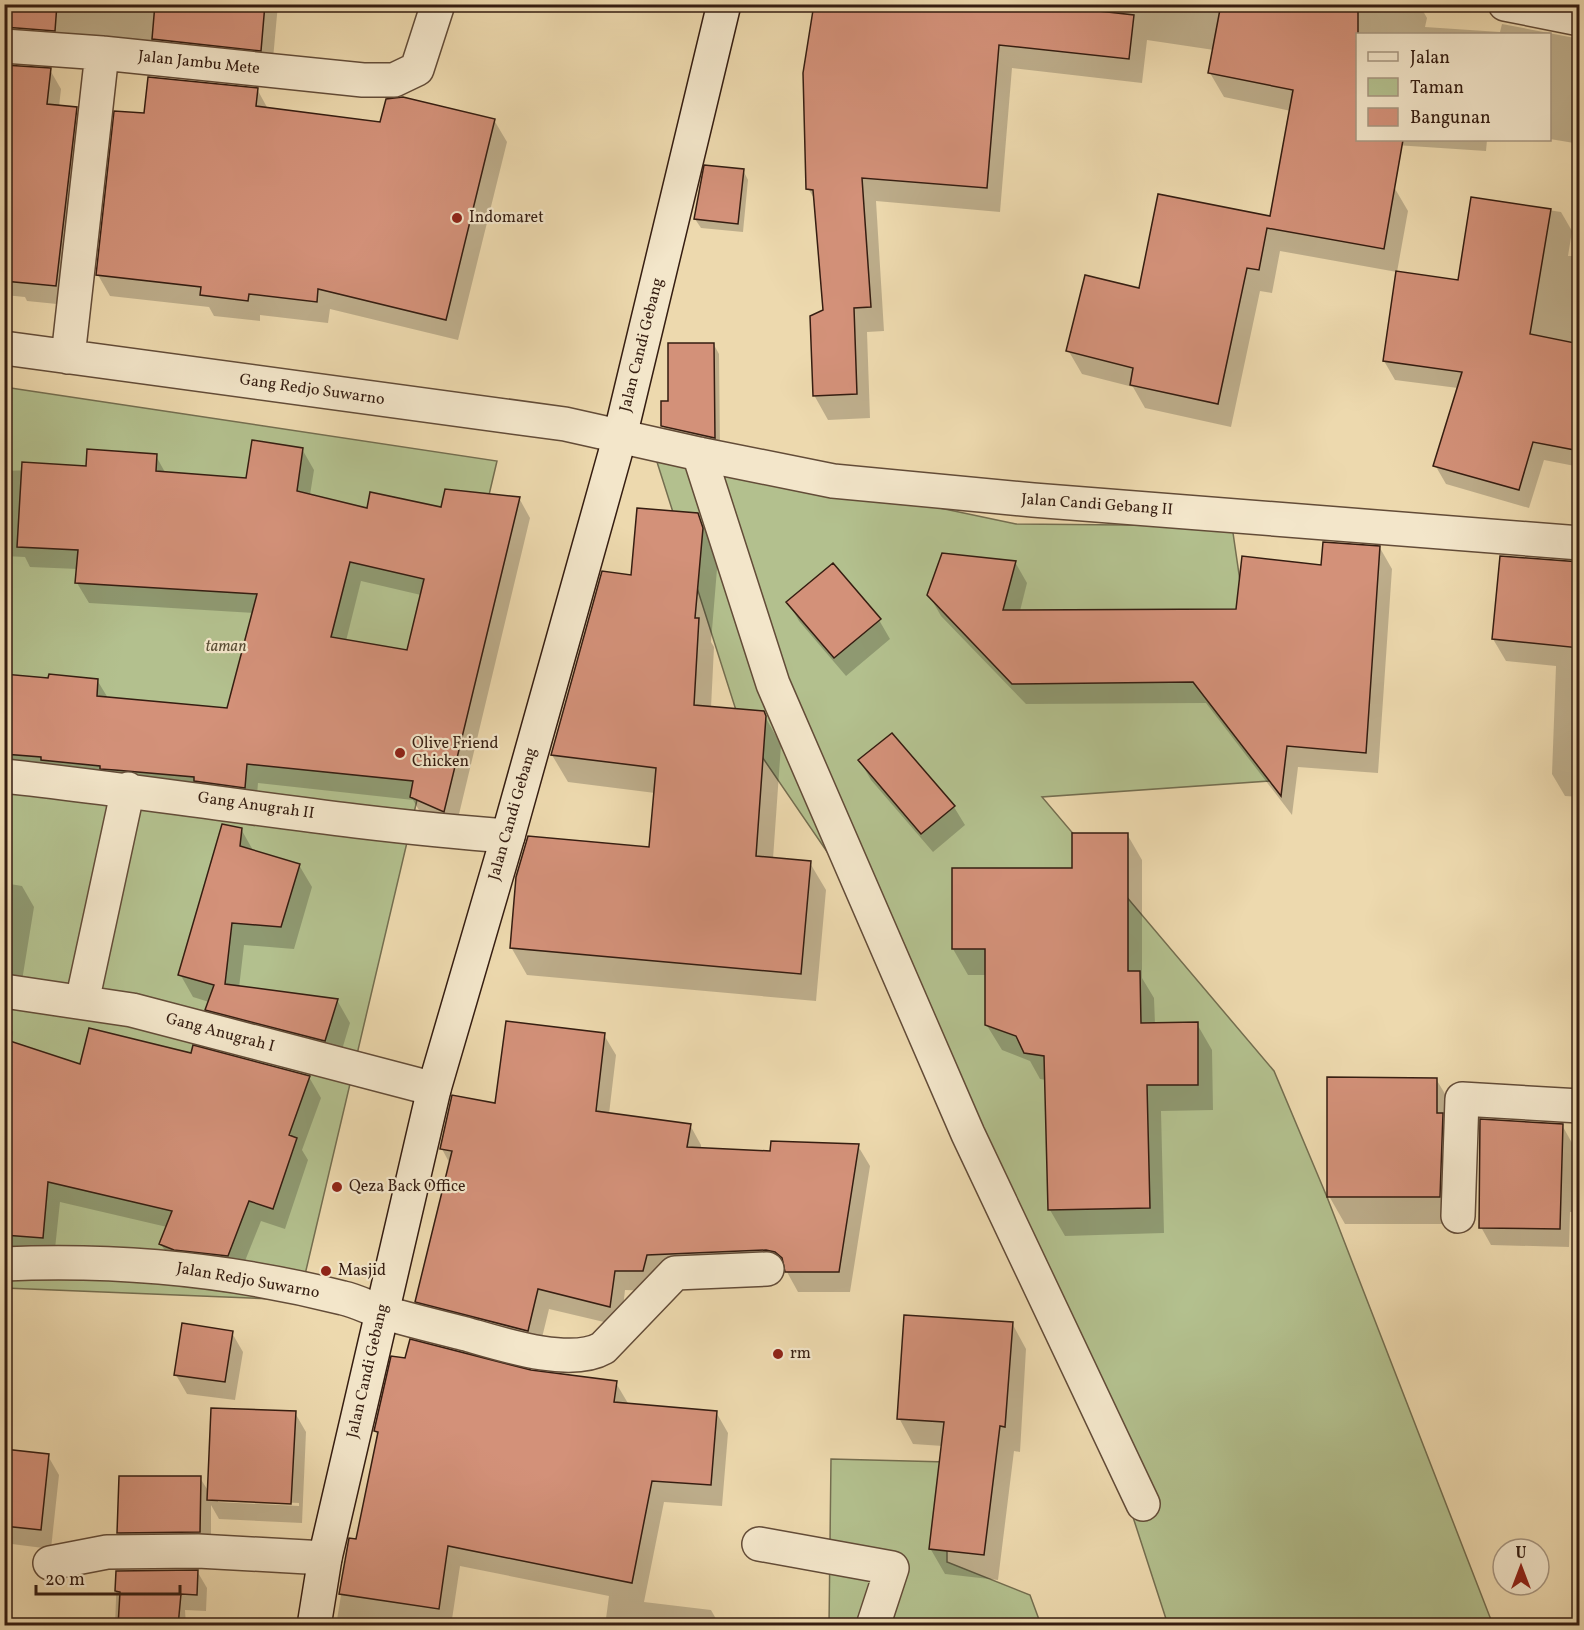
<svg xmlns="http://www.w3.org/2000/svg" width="1584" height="1630" viewBox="0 0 1584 1630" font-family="Vollkorn,serif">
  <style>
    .green { fill: #b3c08e; stroke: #746e50; stroke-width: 1.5 }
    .shadow { fill: #0003; fill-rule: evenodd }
    .building { fill: #d39179; stroke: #351d11; stroke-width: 1.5; fill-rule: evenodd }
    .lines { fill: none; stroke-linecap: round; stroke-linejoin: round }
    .minor-casing { stroke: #634c38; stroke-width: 36 }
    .secondary-casing { stroke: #351d11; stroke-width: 36 }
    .minor { stroke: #f3e6ca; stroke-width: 33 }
    .secondary { stroke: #f3e6ca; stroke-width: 33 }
    .poi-dot { fill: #8f2418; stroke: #f3e6ca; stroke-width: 2 }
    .labels { text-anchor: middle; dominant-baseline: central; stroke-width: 4.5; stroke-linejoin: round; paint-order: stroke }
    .street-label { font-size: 16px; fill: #351d11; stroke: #f3e6ca }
    .poi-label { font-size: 16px; fill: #351d11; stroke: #f3e6ca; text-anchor: start }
    .park-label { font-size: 16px; font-style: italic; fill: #5b4e36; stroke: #f3e6ca }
  </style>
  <rect width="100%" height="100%" fill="#edd9ae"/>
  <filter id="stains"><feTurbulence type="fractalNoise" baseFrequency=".00333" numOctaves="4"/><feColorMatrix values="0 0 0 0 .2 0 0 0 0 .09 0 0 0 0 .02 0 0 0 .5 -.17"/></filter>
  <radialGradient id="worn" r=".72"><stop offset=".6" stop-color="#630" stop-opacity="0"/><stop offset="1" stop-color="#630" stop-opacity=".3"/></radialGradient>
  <!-- green -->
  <path class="green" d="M4,387L497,461L299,1300L5,1288Z
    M650,440L811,481L1016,524L1232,526L1269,781L1042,797L1274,1071L1327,1197L1493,1625H1168L1095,1400L856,894L741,726Z
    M831,1459L947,1462V1562L1030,1595L1041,1625L829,1626Z"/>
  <!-- shadow -->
  <path class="shadow" d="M4,4H278L272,70L4,51Z
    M815,4H1419L1427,18L1425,27L1500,32L1502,24L1580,39V144L1550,139V34H1358V140H1487L1486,151L1304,139L1291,111L1224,97L1210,73L1214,50L1147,40L1142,83L1012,68L1000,212L876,201L884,331L867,332L870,418L828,420L814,395L824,311L816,202L808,188Z
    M4,66L50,70L61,89L59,107L76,108L88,128L67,305L27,301L25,297L4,295Z
    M257,89L268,109L382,124L494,120L507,142L458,340L330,309L328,323L260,315V321L214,316L209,307L110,296L98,275L145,115Z
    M743,170L748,180L743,232L701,228L695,219Z
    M1394,187L1408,211L1397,272L1280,251L1272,293L1260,291L1231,427L1145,408L1133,387L1082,374L1068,350L1140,290L1271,218Z
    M1472,198L1561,212L1572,231L1568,256H1580V467L1544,460L1529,508L1446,484L1435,465L1458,388L1395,380L1384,361L1459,281Z
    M714,345L719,354L720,446L668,435L663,426L669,403Z
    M302,449L314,470L310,495L368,509L442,508L519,498L530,518L455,831L423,817L413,800L258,783L256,807L4,773V675L97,680L108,698L228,710L254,613L89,603L77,583L78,569L30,567L25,557L4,556V471L87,468L156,456L166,474L247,480ZM361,581L421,595L408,652L346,641Z
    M697,515L714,543L718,557L711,642L714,647L711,708L763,713L781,745L773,859L810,863L826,890L816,1001L527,975L511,947L651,848L655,793L568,782L552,755L633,577Z
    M1380,548L1392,569L1378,773L1298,767L1292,815L1206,703L1026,704L941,616L929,595L1015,562L1027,583L1020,611H1237L1323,566Z
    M1580,563V797L1565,796L1552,774L1556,666L1506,661L1493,639Z
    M788,602L879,620L890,639L846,676L799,621Z
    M860,761L954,807L965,825L933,852L871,780Z
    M241,829L254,852L299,865L312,887L294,949L244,945L239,988L337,1000L350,1023L338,1063L220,1032L207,1010L209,1002L193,997L180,974Z
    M1127,834L1142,860V978L1154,998L1155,1024H1197L1212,1050L1213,1110L1161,1111L1164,1233L1065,1236L1050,1210L1046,1080L1040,1079L1030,1061L1002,1050L986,1024V975H968L953,949Z
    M4,883L22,886L34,907L20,993L4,997Z
    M4,1017L13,1032L11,1043L82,1066L192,1054L309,1077L321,1098L302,1150L308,1160L285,1229L261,1221L239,1276L173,1265L161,1244L167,1227L60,1202L54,1258L4,1254Z
    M604,1035L616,1055L609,1114L690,1125L701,1145V1150L772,1152L858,1146L870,1166L850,1292H798L787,1272L779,1270L654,1291L625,1290L621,1326L549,1309L539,1350L428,1322L417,1302L450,1164L442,1149L496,1105Z
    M1436,1079L1453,1107L1455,1224H1345L1329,1196Z
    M1562,1125L1572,1143V1149H1580V1212H1570L1569,1247L1491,1245L1481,1227Z
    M1012,1323L1026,1349L1020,1452L1014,1451L998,1580L945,1574L930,1548L943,1446L913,1444L899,1418Z
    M232,1333L243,1352L235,1400L187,1394L176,1375Z
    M531,1372L616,1383L629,1405L716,1412L728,1433L722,1506L664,1502L644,1602L711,1610L720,1626H605L609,1596L460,1566L451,1626H336L350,1539L358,1540L378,1436L375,1431Z
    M295,1413L306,1432L302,1523L219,1519L211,1505V1551L130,1552L119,1533L200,1478L209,1492ZM218,1499L299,1503V1506L218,1502Z
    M4,1451L48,1456L59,1475L51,1549L4,1543Z
    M197,1571L207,1588L206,1611L185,1610L186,1626H115L117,1572Z"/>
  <!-- building -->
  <path class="building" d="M4,4H57L55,31L4,27Z
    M155,4H265L261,51L152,39Z
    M814,4H1036L1134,15L1129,59L999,45L987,188L862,178L871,307L854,308L857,394L813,396L810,316L823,310L813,190L806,189L803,73Z
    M1221,4H1358V140H1403L1384,249L1267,228L1259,270L1247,268L1218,404L1130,385L1133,368L1066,351L1085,275L1139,288L1158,194L1270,216L1293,90L1208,73Z
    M4,65L51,68L47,104L77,107L56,286L4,281Z
    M148,77L258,88L256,106L380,122L386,99L403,97L495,119L446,320L318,289L317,302L249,294L248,301L200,295L201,287L96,275L114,111L144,113Z
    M704,165L744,169L738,224L694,219Z
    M1471,197L1551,209L1530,334L1580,344V451L1533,442L1519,490L1433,466L1462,372L1383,361L1396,271L1458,280Z
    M668,343H714L715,438L661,426V401H668Z
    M252,440L303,448L297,491L367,508L370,492L441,507L445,489L520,497L444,812L410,797L413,781L247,764L245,788L194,781V777L115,770L100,769V766L41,760V757L4,754V674L48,678L49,674L98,679L97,696L227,708L257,594L75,583L78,550L17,547L22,462L86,466L87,449L157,454L156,471L246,478ZM350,562L424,579L407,650L331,637Z
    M637,508L698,513L703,528L695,618H699L694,705L764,711L766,716L756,856L811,861L801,974L510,948L516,877L528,836L649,847L656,768L551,755L602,571L631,575Z
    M1323,542L1380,546L1366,753L1287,746L1281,796L1193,682L1012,684L927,595L942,553L1016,561L1003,610L1236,609L1242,556L1321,565Z
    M1500,556L1580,562V648L1492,639Z
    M833,563L881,619L834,658L786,602Z
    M892,733L955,806L921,834L858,760Z
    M222,824L242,828L240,846L300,864L281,927L232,923L225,984L338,999L325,1041L205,1010L214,985L178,975Z
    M1072,833H1128V971H1140L1141,1023L1198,1022V1085H1147L1150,1208L1048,1210L1044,1056L1024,1053L1016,1036L985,1025V949H952V868H1072Z
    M506,1021L605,1033L596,1111L691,1124L687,1147L770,1151L771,1141L859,1144L839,1272H785L782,1258L775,1252L766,1250L647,1255L643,1271H615L610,1307L538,1289L528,1331L415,1302L452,1151L440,1149L452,1095L495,1103Z
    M89,1028L191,1053L193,1045L310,1076L289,1135L297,1138L273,1209L249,1201L228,1256L174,1250L159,1244L172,1211L48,1182L43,1238L4,1235V1039L80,1064Z
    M1327,1077L1437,1078V1113H1443L1440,1197H1327Z
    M1480,1119L1563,1124L1560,1229L1479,1228Z
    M904,1315L1013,1322L1005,1427L1000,1426L984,1555L929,1549L944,1422L897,1419Z
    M182,1323L233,1331L225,1382L174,1375Z
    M410,1339L531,1370L617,1381L614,1402L717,1411L711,1485L652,1481L632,1583L448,1546L439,1609L339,1594L349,1538L356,1539L378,1432L374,1431L391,1356L405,1358Z
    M211,1408L296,1411L291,1504L207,1500Z
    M4,1449L49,1454L41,1530L4,1526Z
    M119,1476H201L200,1532L117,1533Z
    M198,1570L197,1595L181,1594L178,1626H118L120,1592L115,1591L116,1571Z"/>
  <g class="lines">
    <defs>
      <path id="minor" d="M1505,4L1580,19
        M4,46L102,53L363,80H394L417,69L438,4
        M4,348L565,424L699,454L833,481L1033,500L1580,543
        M68,357L102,53
        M699,454L773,684L968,1134L1143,1504
        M4,776C172,794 340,824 508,836
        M4,991L132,1010L434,1089
        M82,1002L128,789
        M1458,1216L1462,1099L1580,1106
        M4,1264C118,1259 233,1270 343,1298C357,1301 369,1308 382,1312C409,1320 438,1327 466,1334C501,1344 570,1367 603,1348L675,1273L767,1269
        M759,1544L892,1568L873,1626
        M50,1563L107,1552L198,1551L325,1558"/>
      <path id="secondary" d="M314,1626L325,1558L434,1089L508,836L620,436L724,4"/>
    </defs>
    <!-- minor casing -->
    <use href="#minor" class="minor-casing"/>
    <!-- secondary casing -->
    <use href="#secondary" class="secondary-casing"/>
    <!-- minor -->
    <use href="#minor" class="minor"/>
    <!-- secondary -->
    <use href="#secondary" class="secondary"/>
  </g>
  <!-- markers -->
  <g class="poi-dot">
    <circle cx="457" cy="218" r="6"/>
    <circle cx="400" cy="753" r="6"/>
    <circle cx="337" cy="1187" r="6"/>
    <circle cx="326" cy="1271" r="6"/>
    <circle cx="778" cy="1354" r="6"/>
  </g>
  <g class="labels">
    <!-- street labels -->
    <g class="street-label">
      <text transform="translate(199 63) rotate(6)">Jalan Jambu Mete</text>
      <text transform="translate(642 345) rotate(-76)">Jalan Candi Gebang</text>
      <text transform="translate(312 390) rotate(8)">Gang Redjo Suwarno</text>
      <text transform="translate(1097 505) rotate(4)">Jalan Candi Gebang II</text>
      <text transform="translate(256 806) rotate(8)">Gang Anugrah II</text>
      <text transform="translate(513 814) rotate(-74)">Jalan Candi Gebang</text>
      <text transform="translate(220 1033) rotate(15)">Gang Anugrah I</text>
      <text transform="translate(248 1281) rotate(10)">Jalan Redjo Suwarno</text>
      <text transform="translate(368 1371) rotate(-77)">Jalan Candi Gebang</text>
    </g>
    <!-- poi labels -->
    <g class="poi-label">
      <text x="469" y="218">Indomaret</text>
      <text x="412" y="744">Olive Friend<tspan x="412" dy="18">Chicken</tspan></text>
      <text x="349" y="1187">Qeza Back Office</text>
      <text x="338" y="1271">Masjid</text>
      <text x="790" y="1354">rm</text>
    </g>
    <!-- park labels -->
    <g class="park-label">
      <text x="226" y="647">taman</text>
    </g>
  </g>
  <!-- margin -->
  <rect width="1584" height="1630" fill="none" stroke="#edd9ae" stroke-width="24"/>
  <rect x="6" y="6" width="1572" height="1618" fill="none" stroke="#351d11" stroke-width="3"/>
  <rect x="12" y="12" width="1560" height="1606" fill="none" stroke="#351d11" stroke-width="1.5"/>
  <!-- legend -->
  <rect x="1356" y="33" width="195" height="108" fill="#f3e6ca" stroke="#a79680" stroke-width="1.5"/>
  <rect x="1368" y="52" width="30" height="9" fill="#f3e6ca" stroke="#a79680" stroke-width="1.5"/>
  <text x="1410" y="63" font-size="18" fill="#351d11">Jalan</text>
  <rect x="1368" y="78" width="30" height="18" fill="#b3c08e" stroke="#a79680" stroke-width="1.5"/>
  <text x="1410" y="93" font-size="18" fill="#351d11">Taman</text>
  <rect x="1368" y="108" width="30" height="18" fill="#d39179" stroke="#a79680" stroke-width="1.5"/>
  <text x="1410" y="123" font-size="18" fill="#351d11">Bangunan</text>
  <!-- north arrow -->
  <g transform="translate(1521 1567)"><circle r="28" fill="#f3e6ca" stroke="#a79680" stroke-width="1.5"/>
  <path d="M0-4.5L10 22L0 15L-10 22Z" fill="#8f2418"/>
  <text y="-9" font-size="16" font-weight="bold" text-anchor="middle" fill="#351d11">U</text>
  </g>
  <!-- scale -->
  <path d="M36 1585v9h144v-9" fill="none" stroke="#351d11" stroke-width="3"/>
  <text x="45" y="1585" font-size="18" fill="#351d11" stroke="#f3e6ca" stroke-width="4.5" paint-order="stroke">20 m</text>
  <rect width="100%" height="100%" filter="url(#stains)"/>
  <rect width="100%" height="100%" fill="url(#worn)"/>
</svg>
